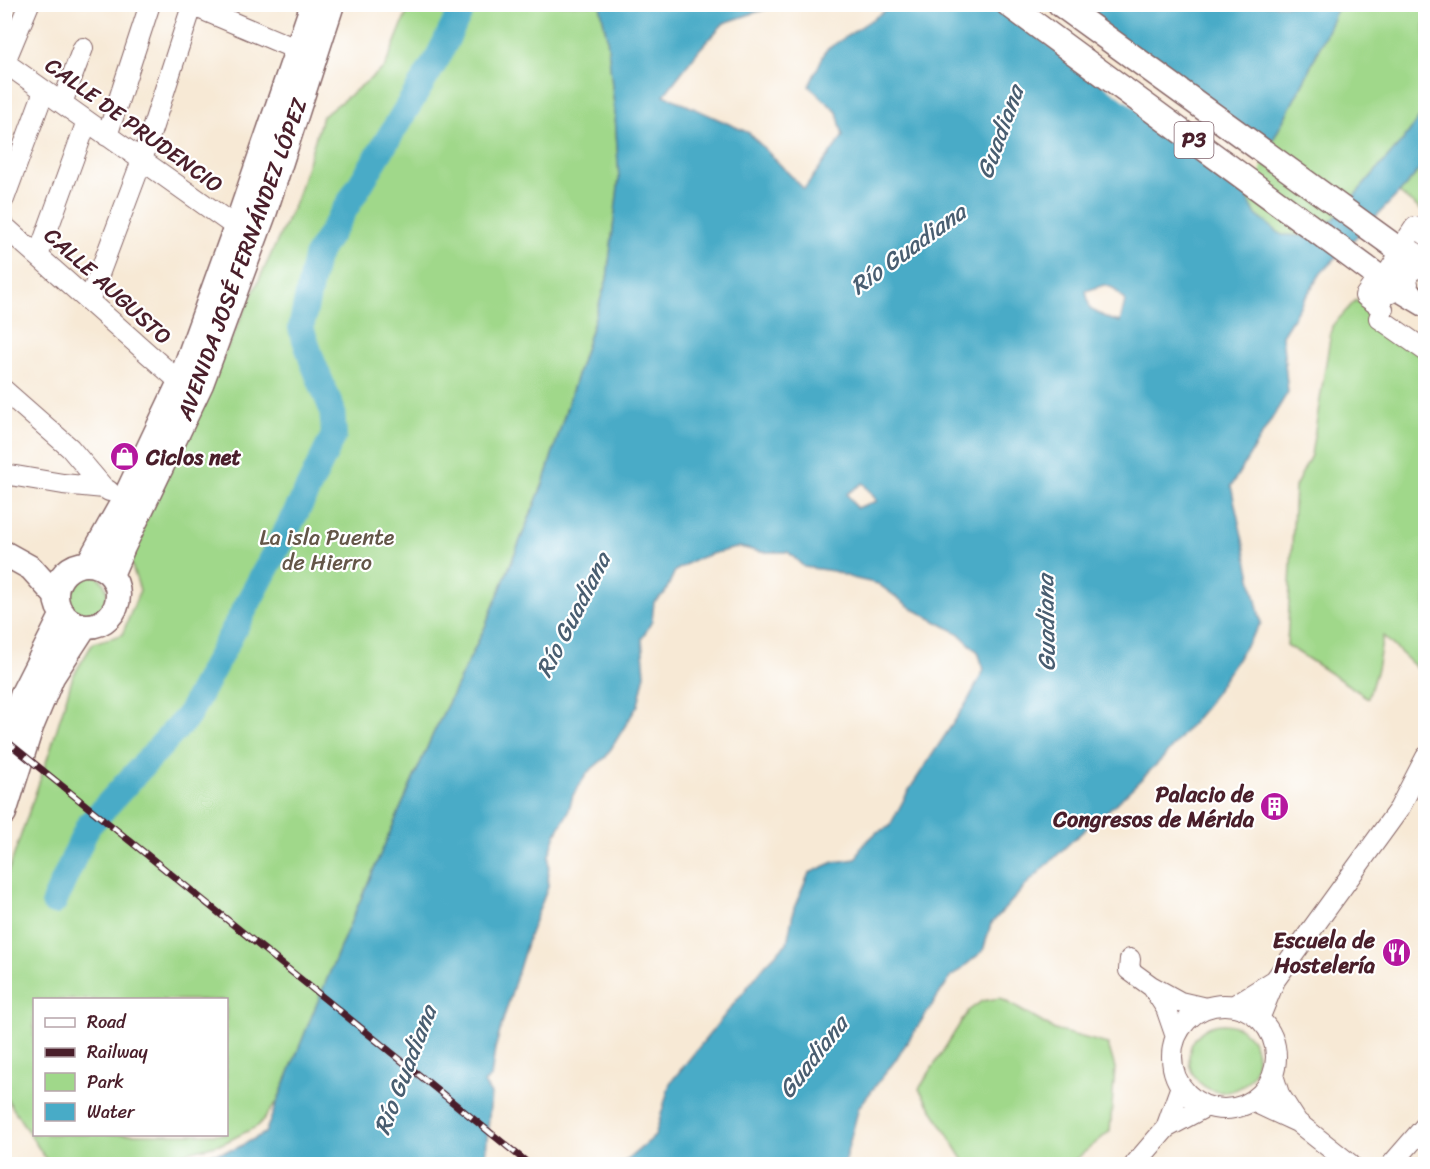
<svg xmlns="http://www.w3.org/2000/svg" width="1430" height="1169" viewBox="0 0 1430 1169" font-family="Sriracha,sans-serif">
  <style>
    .green { fill: #a0d88a; stroke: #757c5a; stroke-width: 1.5; fill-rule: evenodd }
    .water { fill: #48abc7; stroke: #496579; stroke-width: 1.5; fill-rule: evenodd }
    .pier { fill: #f7e9d5 }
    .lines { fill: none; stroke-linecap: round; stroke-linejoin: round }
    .river { stroke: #48abc7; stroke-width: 26 }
    .minor-casing { stroke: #876666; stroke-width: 22 }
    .major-casing { stroke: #876666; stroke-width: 27 }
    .minor { stroke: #fff; stroke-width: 20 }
    .major { stroke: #fff; stroke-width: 24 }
    .rail-casing { stroke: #4a1f2b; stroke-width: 7 }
    .rail { stroke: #fff; stroke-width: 4.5; stroke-dasharray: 14; stroke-linecap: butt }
    .labels { text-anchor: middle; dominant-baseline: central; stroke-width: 4.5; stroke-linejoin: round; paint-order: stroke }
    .shield { fill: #fff; stroke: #80626b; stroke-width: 1.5 }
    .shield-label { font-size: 21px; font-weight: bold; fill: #4a1f2b }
    .street-label { font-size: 22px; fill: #4a1f2b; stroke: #fff }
    .poi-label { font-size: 22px; font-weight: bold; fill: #4a1f2b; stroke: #fff; text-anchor: end }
    .park-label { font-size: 22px; fill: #645648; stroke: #fff }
    .water-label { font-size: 24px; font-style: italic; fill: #495e71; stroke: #fff }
  </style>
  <rect width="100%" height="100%" fill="#fff"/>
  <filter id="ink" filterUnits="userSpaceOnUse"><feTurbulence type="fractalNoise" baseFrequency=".0167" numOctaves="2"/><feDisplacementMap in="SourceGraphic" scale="12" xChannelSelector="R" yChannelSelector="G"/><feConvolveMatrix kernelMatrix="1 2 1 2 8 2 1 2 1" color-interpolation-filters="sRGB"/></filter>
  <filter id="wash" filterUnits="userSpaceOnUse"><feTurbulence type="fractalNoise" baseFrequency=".008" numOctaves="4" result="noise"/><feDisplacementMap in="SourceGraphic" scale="24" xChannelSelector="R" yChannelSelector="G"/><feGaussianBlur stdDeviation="1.35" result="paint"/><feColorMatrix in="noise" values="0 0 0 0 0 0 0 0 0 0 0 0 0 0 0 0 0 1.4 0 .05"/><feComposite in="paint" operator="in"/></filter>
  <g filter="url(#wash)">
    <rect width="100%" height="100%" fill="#f7e9d5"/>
    <!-- green -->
    <path class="green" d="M410,5H600L607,37L615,115L619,179L607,279L543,484L485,627L433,734L346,933L277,1102L258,1126L224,1143L141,1164H49L5,1096V881L51,748L73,676L93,643L122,635L140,590L129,557L296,201L322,117L385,67ZM34,1000H226V1134H34Z
      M1339,5H1425V110L1403,140L1334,219L1303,236L1282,235L1256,215L1248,199L1260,165L1306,77Z
      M1425,164V213L1399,193Z
      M1356,300L1425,355L1426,613L1419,670L1383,636L1377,669L1368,698L1287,645L1295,487L1311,455L1332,326Z
      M67 594a20 20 0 1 1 40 0a20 20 0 1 1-40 0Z
      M1000,998L1055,1030L1108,1044L1115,1068L1110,1131L1070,1164H966L919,1089L968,1011L982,1001Z
      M1189 1058a34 34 0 1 1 68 0a34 34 0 1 1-68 0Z"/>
    <!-- water -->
    <path class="water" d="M600,5H778L724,23L699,50L664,95L749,133L804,189L843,136L837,112L809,86L826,50L889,8L888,5H1339L1306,77L1260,165L1248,199L1256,215L1282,235L1303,236L1334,219L1403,140L1425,110V164L1399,193L1321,273L1282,335L1288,392L1231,486L1261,623L1204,709L1163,758L1120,800L1073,840L1030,881L991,924L983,951L950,978L894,1062L859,1107L844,1164H622L655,1136L670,1083L766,964L787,943L794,908L809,873L834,862L856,859L861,847L877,832L889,827L909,790L967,702L984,670L978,652L958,633L913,609L878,584L852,578L833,571L804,567L788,552H760L740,547L711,554L692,561L675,571L665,593L654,602L652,621L642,639L645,674L638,705L606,757L588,772L573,795L568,813L556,834L549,855L548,887L529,936L502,1024L495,1049L491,1077L484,1083L491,1094L485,1164H181L200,1161L211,1154L235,1149L265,1133L308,1025L346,933L433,734L485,627L543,484L607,279L619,179L615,115L607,37ZM1104,285L1113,288L1125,301L1120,322L1109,319L1090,309L1086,291ZM863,483L877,501L856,508L847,494Z"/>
    <!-- pier -->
    <path class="pier" d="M994,5H1075L1272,149L1262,166L1253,194Z"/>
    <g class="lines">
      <!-- river -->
      <path class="river" d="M54,902L88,826L188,716L301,503L334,435L332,409L313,363L301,328L316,257L438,57L464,4"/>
    </g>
  </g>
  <g filter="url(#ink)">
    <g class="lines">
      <defs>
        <path id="minor" d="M189,4L298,50
          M4,62L236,227
          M4,64L29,4
          M62,103L83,48
          M107,136L150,4
          M4,199L44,91
          M4,226L180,382
          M38,256L87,121
          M1421,256L1403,245L1415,227L1426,235
          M1408,284L1389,271L1398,257L1416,269
          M1391,293L1374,283L1365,296L1383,309L1379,318L1426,351
          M89,301L142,160L192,6
          M4,390L70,448L104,488
          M4,474L63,484L104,488L109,491
          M1130,959L1129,970L1151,986L1180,1002L1206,1008
          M1153,988L1166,1008L1176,1037
          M1172 1057a52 52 0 1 1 104 0a52 52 0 1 1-104 0Z
          M1233,1006L1275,980
          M1259,1019L1275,980L1399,809L1426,757
          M1273,1075L1279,1094L1297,1122
          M1252,1101L1297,1122L1350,1164
          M1166,1128L1207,1106
          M1135,1164L1166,1128L1181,1086
          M1392,1164L1426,1125"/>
        <path id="major" d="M1008,4L1379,277L1426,305
          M1060,4L1398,249L1426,266
          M4,553L31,568L56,596
          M88,564L124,500L180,382L236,227L313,4
          M56 595a31 31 0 1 1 62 0a31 31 0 1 1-62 0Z
          M111,575L123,547L201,384L265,211L332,4
          M4,748L22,695L63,614
          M4,813L31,727L52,677L85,626"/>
      </defs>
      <!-- minor casing -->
      <use href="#minor" class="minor-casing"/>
      <!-- major casing -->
      <use href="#major" class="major-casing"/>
      <!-- minor -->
      <use href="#minor" class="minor"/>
      <!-- major -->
      <use href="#major" class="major"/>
      <defs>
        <path id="rail" d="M4,739L529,1164"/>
      </defs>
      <!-- rail casing -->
      <use href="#rail" class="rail-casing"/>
      <!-- rail -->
      <use href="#rail" class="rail"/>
    </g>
  </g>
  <!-- icons -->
  <defs>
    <symbol id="shop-disc" viewBox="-11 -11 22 22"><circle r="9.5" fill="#b5179e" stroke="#fff"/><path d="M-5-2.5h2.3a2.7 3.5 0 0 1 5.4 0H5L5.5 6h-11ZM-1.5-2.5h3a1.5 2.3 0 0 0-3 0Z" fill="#fff"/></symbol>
    <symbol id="building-disc" viewBox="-11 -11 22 22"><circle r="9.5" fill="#b5179e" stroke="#fff"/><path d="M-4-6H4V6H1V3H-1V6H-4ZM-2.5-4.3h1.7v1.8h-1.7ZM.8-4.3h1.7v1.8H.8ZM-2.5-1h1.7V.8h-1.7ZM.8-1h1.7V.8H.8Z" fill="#fff"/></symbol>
    <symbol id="restaurant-disc" viewBox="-11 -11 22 22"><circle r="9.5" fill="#b5179e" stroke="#fff"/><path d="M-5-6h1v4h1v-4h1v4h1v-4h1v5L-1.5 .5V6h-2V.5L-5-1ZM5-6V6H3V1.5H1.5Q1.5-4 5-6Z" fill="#fff"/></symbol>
  </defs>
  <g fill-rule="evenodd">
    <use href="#shop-disc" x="108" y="440" width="33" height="33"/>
    <use href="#building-disc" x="1258" y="790" width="33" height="33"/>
    <use href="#restaurant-disc" x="1380" y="936" width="33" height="33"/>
  </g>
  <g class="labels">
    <!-- shield labels -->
    <rect class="shield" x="1174.5" y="122" width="39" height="36" rx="4.5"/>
    <g class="shield-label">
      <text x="1194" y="140">P3</text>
    </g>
    <!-- street labels -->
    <g class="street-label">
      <text transform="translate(134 125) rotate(36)">CALLE DE PRUDENCIO</text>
      <text transform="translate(242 259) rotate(-70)">AVENIDA JOSÉ FERNÁNDEZ LÓPEZ</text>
      <text transform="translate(108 286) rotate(42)">CALLE AUGUSTO</text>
    </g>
    <!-- poi labels -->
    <g class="poi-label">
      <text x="146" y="457" text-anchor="start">Ciclos net</text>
      <text x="1254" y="794">Palacio de<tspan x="1254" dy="25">Congresos de Mérida</tspan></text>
      <text x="1375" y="940">Escuela de<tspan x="1375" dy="25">Hostelería</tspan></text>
    </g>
    <!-- park labels -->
    <g class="park-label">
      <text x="327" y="537">La isla Puente<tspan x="327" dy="25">de Hierro</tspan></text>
    </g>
    <!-- water labels -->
    <g class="water-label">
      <text transform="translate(1000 132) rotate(-70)">Guadiana</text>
      <text transform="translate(908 249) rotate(-36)">Río Guadiana</text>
      <text transform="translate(573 615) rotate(-63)">Río Guadiana</text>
      <text transform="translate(1046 623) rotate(-91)">Guadiana</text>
      <text transform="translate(813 1057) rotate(-52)">Guadiana</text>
      <text transform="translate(405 1070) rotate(-69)">Río Guadiana</text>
    </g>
  </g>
  <!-- margin -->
  <rect width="1430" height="1169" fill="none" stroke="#fff" stroke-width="24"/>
  <!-- legend -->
  <rect x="33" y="998" width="195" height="138" fill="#ffffff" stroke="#b7a5aa" stroke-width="1.5"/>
  <rect x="45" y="1018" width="30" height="9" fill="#ffffff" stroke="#b7a5aa" stroke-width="1.5"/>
  <text x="87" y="1028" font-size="18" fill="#4a1f2b">Road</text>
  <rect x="45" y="1048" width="30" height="9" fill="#4a1f2b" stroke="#b7a5aa" stroke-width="1.5"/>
  <text x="87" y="1058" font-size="18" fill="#4a1f2b">Railway</text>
  <rect x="45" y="1073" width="30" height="18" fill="#a0d88a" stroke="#b7a5aa" stroke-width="1.5"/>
  <text x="87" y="1088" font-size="18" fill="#4a1f2b">Park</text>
  <rect x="45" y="1103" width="30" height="18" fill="#48abc7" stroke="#b7a5aa" stroke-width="1.5"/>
  <text x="87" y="1118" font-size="18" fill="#4a1f2b">Water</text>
</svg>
